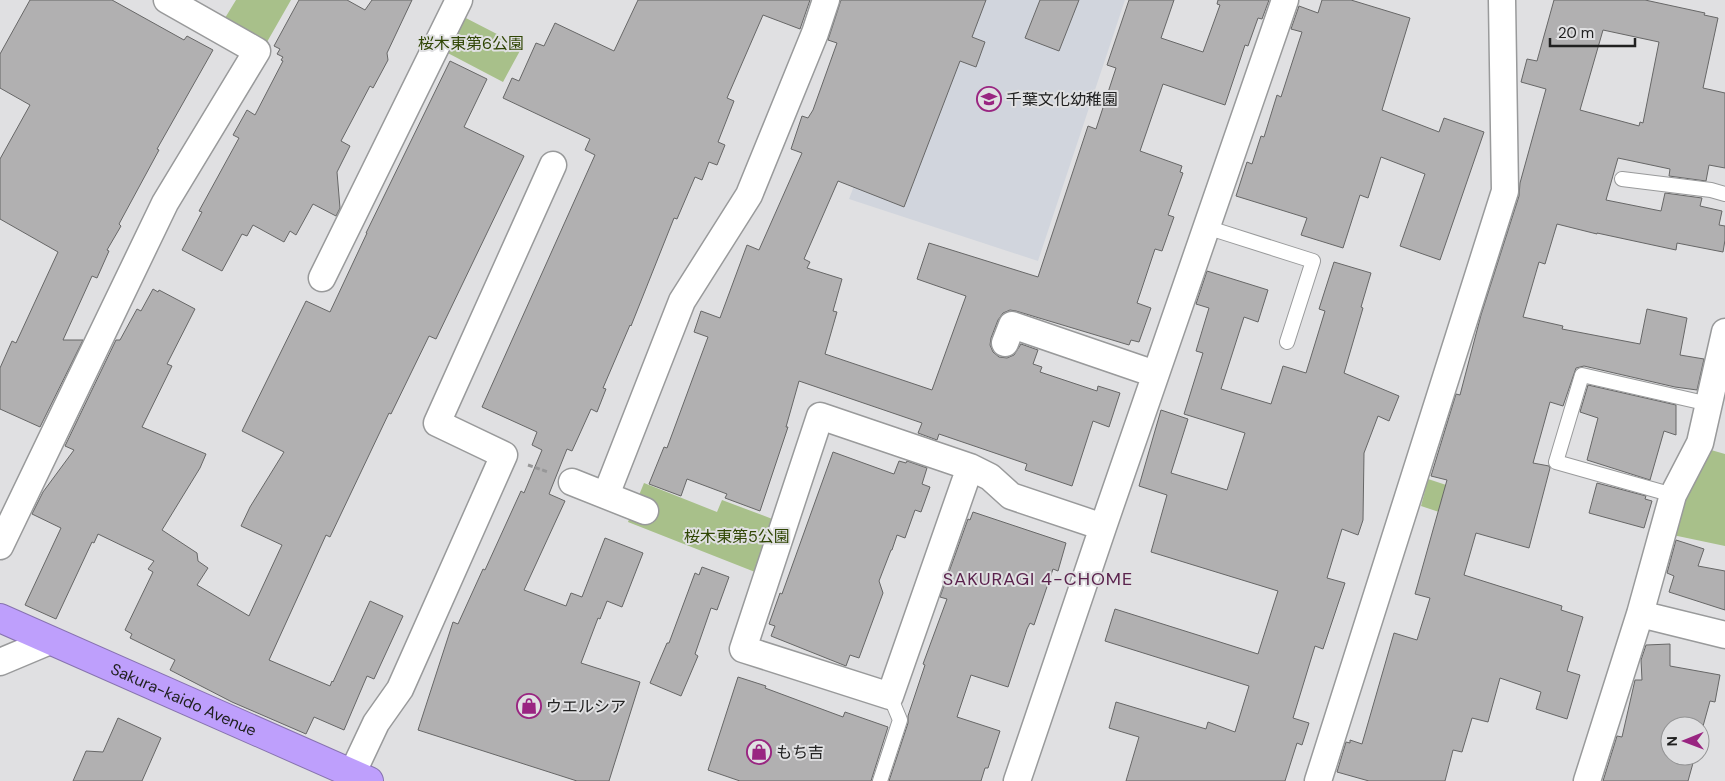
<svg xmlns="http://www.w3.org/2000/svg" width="1725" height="781" viewBox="0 0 1725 781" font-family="'DM Sans','Noto Sans JP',sans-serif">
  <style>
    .built { fill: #d1d5dd }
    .green { fill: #a8c08a }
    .building { fill: #b1b0b1; stroke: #676767; fill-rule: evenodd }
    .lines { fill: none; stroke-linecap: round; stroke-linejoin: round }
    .lane-casing { stroke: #999a9b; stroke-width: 16 }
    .street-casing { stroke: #999a9b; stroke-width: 29 }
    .highway-casing { stroke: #8773af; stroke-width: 30 }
    .path { stroke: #979798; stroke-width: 3; stroke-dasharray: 5 2.5; stroke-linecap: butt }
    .lane { stroke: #fff; stroke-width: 14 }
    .street { stroke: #fff; stroke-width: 26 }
    .highway { stroke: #be9ffc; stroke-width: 28 }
    .labels { text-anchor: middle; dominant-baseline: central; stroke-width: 4; stroke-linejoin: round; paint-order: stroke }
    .park-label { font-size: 16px; fill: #304605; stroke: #e0e0e2 }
    .poi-label { font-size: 16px; fill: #212121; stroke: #e0e0e2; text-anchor: start }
    .street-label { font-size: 16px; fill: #212121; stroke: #e0e0e2 }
    .neighbourhood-label { font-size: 18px; letter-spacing: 1px; fill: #5a224d; stroke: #e0e0e2 }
  </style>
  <rect width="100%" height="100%" fill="#e0e0e2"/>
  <!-- built -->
  <path class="built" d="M925,0H1125L1038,261L849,199Z"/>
  <!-- green -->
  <path class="green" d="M236,0H291L267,42L225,18Z
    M460,15L522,47L503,82L442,50Z
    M1704,448L1725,454V546L1668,534Z
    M1428,479L1495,501L1487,528L1421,506Z
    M644,483L717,512L722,500L775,520L755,572L628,522Z"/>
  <!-- building -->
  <path class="building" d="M30,0H112L184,40L187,36L213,50L157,149L159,150L119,224L121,226L107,250L109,251L97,278L92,276L63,340H83L40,427L0,409V368L12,341L16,343L58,252L0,219V159L30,105L0,88V54Z
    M299,0H347L365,10L372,0H412L387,53L388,60L373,88L370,86L341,141L350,146L337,172L340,208L336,216L313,204L296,235L290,231L284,242L253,225L247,236L242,234L222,271L182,250L202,212L199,211L239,138L233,135L247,110L255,115L283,61L281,60L283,57L277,54L280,49L274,46Z
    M638,0H810L800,29L763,15L727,98L734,101L718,142L725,145L717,165L709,162L702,180L695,177L677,219L674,218L631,326L630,325L603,388L606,389L597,412L591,409L572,451L567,449L549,494L565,501L524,590L566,606L571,593L582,597L605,538L643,553L622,607L607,601L600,619L598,618L581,663L640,682L609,781H577L418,730L453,622L458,624L483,569L485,570L521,491L524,493L542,450L532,445L537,432L482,407L595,155L585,150L590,139L503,98L512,78L519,81L536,43L544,46L555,23L614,51Z
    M841,0H986L972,37L985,42L976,67L960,61L904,207L838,181L804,259L810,262L807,268L842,279L833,311L837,312L825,354L932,390L966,296L917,279L929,243L1038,277L1088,126L1096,129L1116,68L1107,65L1129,0H1174L1161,38L1203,52L1220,5L1217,4L1218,0H1269L1262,19L1258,18L1248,46L1245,45L1225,105L1163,84L1140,151L1182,166L1180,172L1183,173L1168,215L1174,217L1162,251L1155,249L1137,303L1151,308L1139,342L1131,340L1129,345L1016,311L1010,310L1003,313L998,320L991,338L990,345L993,352L999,357L1007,358L1014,355L1021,344L1038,350L1033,364L1042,367L1040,372L1097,391L1098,386L1120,393L1109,427L1093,421L1072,486L1025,470L1027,464L939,434L937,440L918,433L922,423L799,381L786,427H788L760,511L725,498L727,494L687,479L681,496L649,484L664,447L667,448L708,337L694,332L701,311L720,318L747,245L759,250L802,153L791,149L802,116L808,118L813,110L837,43L828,40Z
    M1040,0H1079L1059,51L1025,38Z
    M1322,0H1351L1410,18L1382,110L1439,132L1444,118L1484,132L1440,260L1400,246L1425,174L1381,157L1368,198L1360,195L1343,248L1301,235L1307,218L1236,196L1247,162L1252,164L1261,136L1264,137L1277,95L1281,97L1302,32L1291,29L1299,6L1318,13Z
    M1554,0H1645L1705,13L1704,15L1718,18L1703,88L1725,93V168L1709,165L1706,181L1669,176L1670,169L1618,158L1606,200L1661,211L1665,193L1702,198L1700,206L1722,211L1719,225L1725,226V240L1723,252L1677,243L1676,250L1597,233V234L1557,224L1545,264L1539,262L1523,317L1563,326L1562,329L1640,344L1647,309L1687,318L1680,355L1704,359L1697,390L1675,387L1584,366L1576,368L1563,406L1550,402L1533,463L1549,466L1550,468L1529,548L1476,533L1464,575L1562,606L1561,610L1583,617L1567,671L1580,675L1567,719L1536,709L1541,692L1500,678L1488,722L1472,718L1462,752L1453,750L1445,781H1369L1337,772L1346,742L1350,743V740L1362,744L1394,633L1417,640L1430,598L1415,594L1447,480L1431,476L1456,394L1460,395L1481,315L1519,196L1520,183L1546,89L1521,82L1527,59L1537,61ZM1603,30L1659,42L1643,123L1640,122L1639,126L1580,110Z
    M450,61L487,79L464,127L524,156L436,339L429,336L391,414L389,413L330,537L326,535L269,660L330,686L332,681L333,682L370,601L403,616L374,679L367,676L344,730L314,717L306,734L232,702L170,670L175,660L130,638L132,634L125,630L153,572L148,569L154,561L98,534L94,543L92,542L56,619L25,605L61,528L32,514L43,492L74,450L65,446L116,340H120L137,309L141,311L153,289L158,292L159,290L195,309L167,364L172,366L142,427L206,454L200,468L162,530L197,553L198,561L208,568L197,585L249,616L282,545L241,526L250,507L284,452L242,431L306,301L330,312L367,233H366Z
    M1334,262L1371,273L1361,307L1363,308L1344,373L1399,396L1389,421L1378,416L1364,453L1363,520L1358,535L1342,529L1327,578L1345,583L1323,649L1315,646L1293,718L1309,723L1302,745L1297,743L1285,781H1126L1139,737L1109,728L1116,702L1206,729L1208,722L1235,732L1249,686L1105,641L1115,609L1258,654L1278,591L1151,552L1167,495L1139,486L1161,410L1188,419L1171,473L1227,490L1245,433L1184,414L1203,353L1196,351L1209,308L1196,304L1207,271L1268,290L1258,322L1244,317L1221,389L1271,404L1283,366L1306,373L1325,311L1319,309Z
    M1588,385L1676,405V435L1664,431L1650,480L1587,460L1598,418L1580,412Z
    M833,452L891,473L894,474L899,461L906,463L907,461L927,468L922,484L930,487L921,512L915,510L905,538L897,535L892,550H891L879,581L883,593L859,658L850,655L846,666L771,636L775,626L769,624L780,593L782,594Z
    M1597,483L1646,496L1645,499L1652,501L1644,528L1589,513Z
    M973,512L1066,543L1058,571L1053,569L1034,625L1030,623L1027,629L1008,687L971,675L957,717L1000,731L988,768H985L981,781H889L908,723V716L925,665L923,664L947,599L940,597L968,519L970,520Z
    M1676,540L1704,549L1698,566L1725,571V610L1669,592L1674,576L1667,573Z
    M702,567L729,577L717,610L711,608L695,654L698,656L681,696L650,683L667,643H669L695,573L699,575Z
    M1670,644V666L1720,675L1715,702L1710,701L1700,737V726H1670V756H1695L1688,781H1603L1617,736L1622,737L1635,680H1642L1641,660L1646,645Z
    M738,677L766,686L765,688L843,717L845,712L888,727L871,781H740L708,770Z
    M118,718L161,738L142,781H73L86,751L103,752Z"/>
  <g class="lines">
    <defs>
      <path id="lane" d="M1622,179L1711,190L1725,194
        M1206,227L1313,261L1287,342
        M1673,495L1556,462L1582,375L1709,404
        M880,781L900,720L890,696"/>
      <path id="street" d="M322,278L459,0
        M1005,343L1012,325L1155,374
        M970,467L890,696L743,649L820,416L970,467L990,477L1011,496L1103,527
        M572,482L645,511
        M606,495L682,301L749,195L815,33L826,0
        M0,546L165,203L257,51L167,0
        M1640,614L1725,635
        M0,662L50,641
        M352,774L376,723L400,689L504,455L437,423L553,165
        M1017,781L1103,527L1285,0
        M1318,781L1505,191L1502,0
        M1587,781L1640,614L1673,495L1700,443L1725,332"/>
      <g id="highway">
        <path id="s1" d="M0,618L369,781"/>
      </g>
    </defs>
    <!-- lane casing -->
    <use href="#lane" class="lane-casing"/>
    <!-- street casing -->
    <use href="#street" class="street-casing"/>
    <!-- highway casing -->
    <use href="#highway" class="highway-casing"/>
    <!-- path -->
    <path class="path" d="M528,465L548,472"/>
    <!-- lane -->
    <use href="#lane" class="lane"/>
    <!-- street -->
    <use href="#street" class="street"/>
    <!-- highway -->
    <use href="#highway" class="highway"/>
  </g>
  <!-- icons -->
  <defs>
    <symbol id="school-ring" viewBox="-11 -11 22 22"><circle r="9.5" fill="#e0e0e2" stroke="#992581" stroke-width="1.5"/><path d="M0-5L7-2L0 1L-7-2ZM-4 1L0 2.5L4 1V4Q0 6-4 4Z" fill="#992581"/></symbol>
    <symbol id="shop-ring" viewBox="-11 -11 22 22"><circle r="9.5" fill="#e0e0e2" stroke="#992581" stroke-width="1.5"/><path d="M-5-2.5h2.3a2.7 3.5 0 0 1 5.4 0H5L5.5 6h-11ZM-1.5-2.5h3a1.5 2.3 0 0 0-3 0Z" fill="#992581"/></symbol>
  </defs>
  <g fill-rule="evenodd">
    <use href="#school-ring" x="975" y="85" width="28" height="28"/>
    <use href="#shop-ring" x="515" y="692" width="28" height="28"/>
    <use href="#shop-ring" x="745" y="738" width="28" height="28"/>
  </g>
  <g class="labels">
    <!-- park labels -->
    <g class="park-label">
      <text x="471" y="43">桜木東第6公園</text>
      <text x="737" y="536">桜木東第5公園</text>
    </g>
    <!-- poi labels -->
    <g class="poi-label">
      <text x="1006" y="99">千葉文化幼稚園</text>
      <text x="546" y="706">ウエルシア</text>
      <text x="776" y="752">もち吉</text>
    </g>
    <!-- street labels -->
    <g class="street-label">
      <text stroke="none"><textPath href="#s1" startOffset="201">Sakura-kaido Avenue</textPath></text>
    </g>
    <!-- neighbourhood labels -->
    <g class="neighbourhood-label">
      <text x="1038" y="579">SAKURAGI 4-CHOME</text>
    </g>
  </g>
  <!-- north arrow -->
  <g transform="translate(1685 741) rotate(269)"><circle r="24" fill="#e0e0e2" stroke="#949495"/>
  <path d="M0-4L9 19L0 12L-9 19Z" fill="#992581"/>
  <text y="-8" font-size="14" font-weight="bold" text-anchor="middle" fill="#212121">N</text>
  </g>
  <!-- scale -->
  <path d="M1550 38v8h85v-8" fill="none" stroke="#212121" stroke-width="2.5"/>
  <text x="1558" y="38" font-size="15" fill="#212121" stroke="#e0e0e2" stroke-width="4" paint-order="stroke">20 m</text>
</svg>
